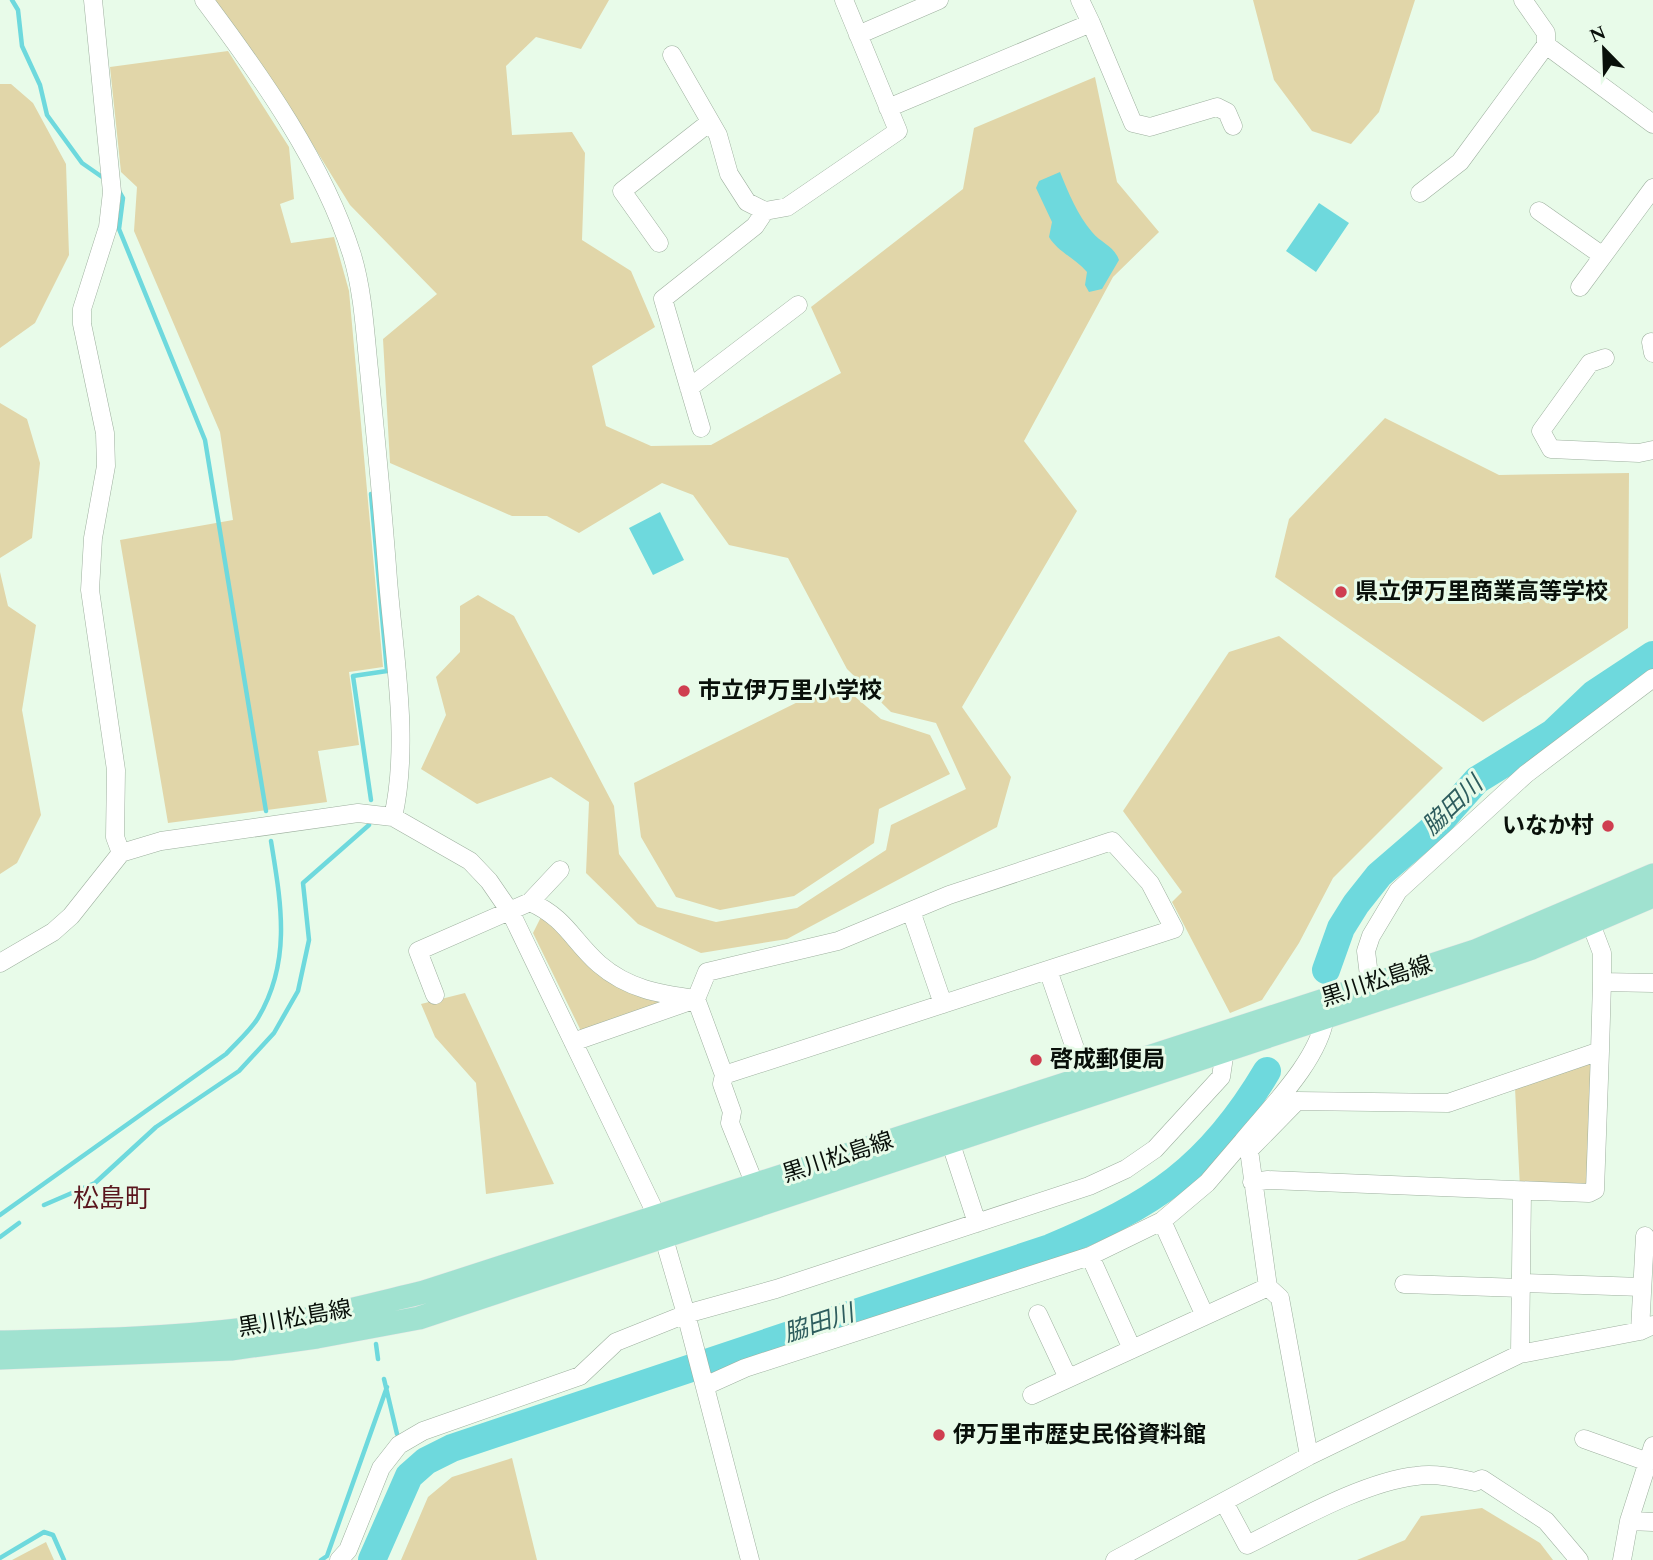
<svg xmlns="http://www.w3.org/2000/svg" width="1653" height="1560" viewBox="0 0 1653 1560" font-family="Spectral,'Noto Sans JP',serif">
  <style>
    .green { fill: #e1d6a9 }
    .water { fill: #6ed9dd }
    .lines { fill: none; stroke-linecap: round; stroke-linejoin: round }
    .stream { stroke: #6ed9dd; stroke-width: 4.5 }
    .river { stroke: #6ed9dd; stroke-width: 28 }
    .minor-casing { stroke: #9eb09f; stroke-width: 19 }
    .major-casing { stroke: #e6e7e6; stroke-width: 24 }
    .minor { stroke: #fff; stroke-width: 18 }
    .major { stroke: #a0e2d0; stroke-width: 23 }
    .poi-dot { fill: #cf3e50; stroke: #e8fbe9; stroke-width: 2.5 }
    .labels { text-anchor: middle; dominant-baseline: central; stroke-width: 6; stroke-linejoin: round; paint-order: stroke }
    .poi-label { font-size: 23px; font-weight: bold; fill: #09100a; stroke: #e8fbe9; text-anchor: start }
    .street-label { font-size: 23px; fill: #09100a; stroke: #e8fbe9 }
    .water-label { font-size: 24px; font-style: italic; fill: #2e5d5e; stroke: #e8fbe9 }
    .quarter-label { font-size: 26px; fill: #5a151d; stroke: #e8fbe9 }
  </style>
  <rect width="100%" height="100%" fill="#e8fbe9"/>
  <!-- green -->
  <path class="green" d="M211,0H609L581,49L536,37L506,66L512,135L572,132L585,153L582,240L631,271L655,327L592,366L606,426L651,446L711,445L841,373L811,307L963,189L974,128L1095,77L1117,182L1159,232L1113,277L1024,441L1077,511L962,707L1011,777L997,827L787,939L701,953L638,924L586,873L589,802L551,777L477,804L421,769L446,715L436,677L460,652V606L478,595L514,616L614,806L619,854L657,907L716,922L797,908L886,850L891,825L966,789L936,723L891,712L847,669L788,558L729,545L693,495L662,483L579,533L547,516H512L390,463L383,339L437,294L350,205L284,98Z
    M1253,0H1415L1379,112L1351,144L1312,131L1274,80Z
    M228,51L289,147L294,199L280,204L291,243L334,237L349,291L383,667L349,672L359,745L318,751L327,802L168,823L120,540L233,520L220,432L134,231L137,187L121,172L110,67Z
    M0,84H11L33,103L66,164L69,255L35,323L0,348Z
    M0,403L27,419L40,463L32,538L0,558Z
    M1385,418L1499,475L1629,473L1628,628L1483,722L1275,577L1289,519Z
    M0,572L8,606L36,625L22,710L41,815L17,863L0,874Z
    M1279,636L1443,768L1333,878L1299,943L1262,1000L1230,1013L1172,902L1182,892L1123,811L1229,652Z
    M838,682L881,719L930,735L950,774L879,809L874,843L794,896L720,910L676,897L641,837L634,783Z
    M550,916L624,988L665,1004L581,1031L533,933L541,917Z
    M465,993L554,1184L486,1194L476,1083L435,1037L421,1004Z
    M1594,1059L1590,1187L1520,1188L1515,1088Z
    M512,1458L537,1560H401L428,1497L452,1477Z
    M1482,1508L1540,1543L1553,1560H1357L1405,1540L1421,1516Z
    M46,1542L54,1560H12Z"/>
  <!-- water -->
  <path class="water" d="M1060,172C1069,194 1077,214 1092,232C1101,243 1114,246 1119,260L1102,289L1089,292L1085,285L1087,272C1075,258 1058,252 1049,237L1052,222L1036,188L1039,181Z
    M1319,203L1349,223L1316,272L1286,251Z
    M660,512L684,560L653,575L629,528Z"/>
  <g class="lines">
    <!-- stream -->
    <path class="stream" d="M12,0L18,10L22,46L40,85L47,115L82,163L105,179
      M119,191L123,198L119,229L205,440L266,811
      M371,800L353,676L387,671L371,494
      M44,1205L95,1183L156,1127L239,1071L274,1033L298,991L309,940L303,883L369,825
      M0,1215L226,1054C236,1043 250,1031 258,1018C292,961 281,903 271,841
      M0,1237L19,1223
      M376,1344L378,1359
      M384,1379L397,1434
      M0,1558L44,1532L53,1535L64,1560
      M321,1560L327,1556L387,1387"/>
    <!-- river -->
    <path class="river" d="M1326,970L1341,928L1356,904L1379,875L1437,825L1477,780L1553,733L1594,694L1653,655
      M372,1560L409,1476L426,1461L452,1448L1050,1248C1153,1205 1209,1169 1267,1071"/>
    <defs>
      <path id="minor" d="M93,0L112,192L108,227L82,309V324L105,433L106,466L93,538L90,590L116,770L115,837L121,853
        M204,0C261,76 323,163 352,255C363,291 365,332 369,370C376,440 383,510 388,580C394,655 410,743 393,817
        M1523,0L1546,33V45L1653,124
        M1091,23L1133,123L1150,127L1217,107L1227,112L1233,126
        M858,35L939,0
        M672,55L718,135L729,174L747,202L765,211L787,207L898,131L844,0
        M888,108L1091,23L1080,0
        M1420,193L1460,162L1546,45
        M1539,211L1603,256
        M659,243L622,191L710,122
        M1580,287L1653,188
        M1651,342L1653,353
        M1605,358L1590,363L1541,431L1551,449L1639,453L1653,450
        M689,388L798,305
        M701,428L663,299L755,226L765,211
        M530,902C566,918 572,940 599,964C628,989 659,994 696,999L707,972L838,941L949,895L1112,841L1150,883L1174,929L724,1075L696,999L573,1042
        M911,911L943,1004
        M1591,924L1602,953V982L1653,983
        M0,963L53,932L71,916L121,853L161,841L358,813L393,817L470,861L489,881L511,913L658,1218L686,1314L750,1560
        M1048,970L1089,1089
        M1370,984L1366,951L1371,936L1398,891L1526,774L1653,678
        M435,995L418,951L530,902L560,870
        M724,1075L722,1084L732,1112L730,1123L755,1185
        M950,1141L977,1223
        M1243,1141C1270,1108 1319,1060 1325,1017
        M1252,1182L1268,1180L1589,1193L1595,1190L1600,1051
        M1162,1221L1205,1316
        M1090,1256L1132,1349
        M1521,1283L1642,1287
        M1404,1284L1521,1288
        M1038,1314L1068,1378
        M1640,1331L1645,1236
        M1520,1354L1522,1192
        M705,1386L745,1368L1090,1256L1162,1221L1207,1183L1243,1141L1249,1150
        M1032,1395L1268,1287
        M1584,1439L1648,1462
        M1309,1456L1280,1298L1268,1287L1249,1150L1297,1101L1448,1103L1600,1051L1602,982
        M1224,1502L1247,1545C1296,1521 1363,1482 1416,1476C1436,1473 1457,1478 1475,1482L1482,1479L1546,1521L1579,1560
        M1629,1521L1653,1522
        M339,1560L348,1550L381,1468L399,1445L423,1431L580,1376L616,1342L686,1314L776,1289L1089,1186L1126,1169L1155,1149L1221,1077L1225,1050
        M1115,1560L1309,1456L1520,1354L1640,1331L1653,1325
        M1622,1560L1629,1521L1653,1446"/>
      <path id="major" d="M0,1342C82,1340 165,1339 246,1329C306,1322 365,1306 424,1292L1475,951L1653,875
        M0,1358L231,1349L317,1337L419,1318L1459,973L1532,948L1653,896"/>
    </defs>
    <!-- minor casing -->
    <use href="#minor" class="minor-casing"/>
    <!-- major casing -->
    <use href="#major" class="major-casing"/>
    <!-- minor -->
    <use href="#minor" class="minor"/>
    <!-- major -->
    <use href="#major" class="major"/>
  </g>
  <!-- markers -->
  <g class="poi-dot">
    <circle cx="1341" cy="592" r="7"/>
    <circle cx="684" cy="691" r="7"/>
    <circle cx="1608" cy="826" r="7"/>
    <circle cx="1036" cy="1060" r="7"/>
    <circle cx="939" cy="1435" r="7"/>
  </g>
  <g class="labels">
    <!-- poi labels -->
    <g class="poi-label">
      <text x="1355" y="592">県立伊万里商業高等学校</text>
      <text x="698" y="691">市立伊万里小学校</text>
      <text x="1594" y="826" text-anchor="end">いなか村</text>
      <text x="1050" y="1060">啓成郵便局</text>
      <text x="953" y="1435">伊万里市歴史民俗資料館</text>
    </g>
    <!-- street labels -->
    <g class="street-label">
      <text transform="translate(1377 982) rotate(-18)">黒川松島線</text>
      <text transform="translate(838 1158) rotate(-18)">黒川松島線</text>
      <text transform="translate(295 1319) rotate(-10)">黒川松島線</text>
    </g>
    <!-- water labels -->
    <g class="water-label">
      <text transform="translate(1453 806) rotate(-44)">脇田川</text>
      <text transform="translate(819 1324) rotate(-18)">脇田川</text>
    </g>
    <!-- quarter labels -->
    <g class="quarter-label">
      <text x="112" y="1199">松島町</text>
    </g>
  </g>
  <!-- north arrow -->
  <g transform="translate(1604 49) rotate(337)" stroke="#e8fbe9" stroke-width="5" paint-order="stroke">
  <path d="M0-5L12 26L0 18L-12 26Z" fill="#09100a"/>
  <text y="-10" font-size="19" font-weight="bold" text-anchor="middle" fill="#09100a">N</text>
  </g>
</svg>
